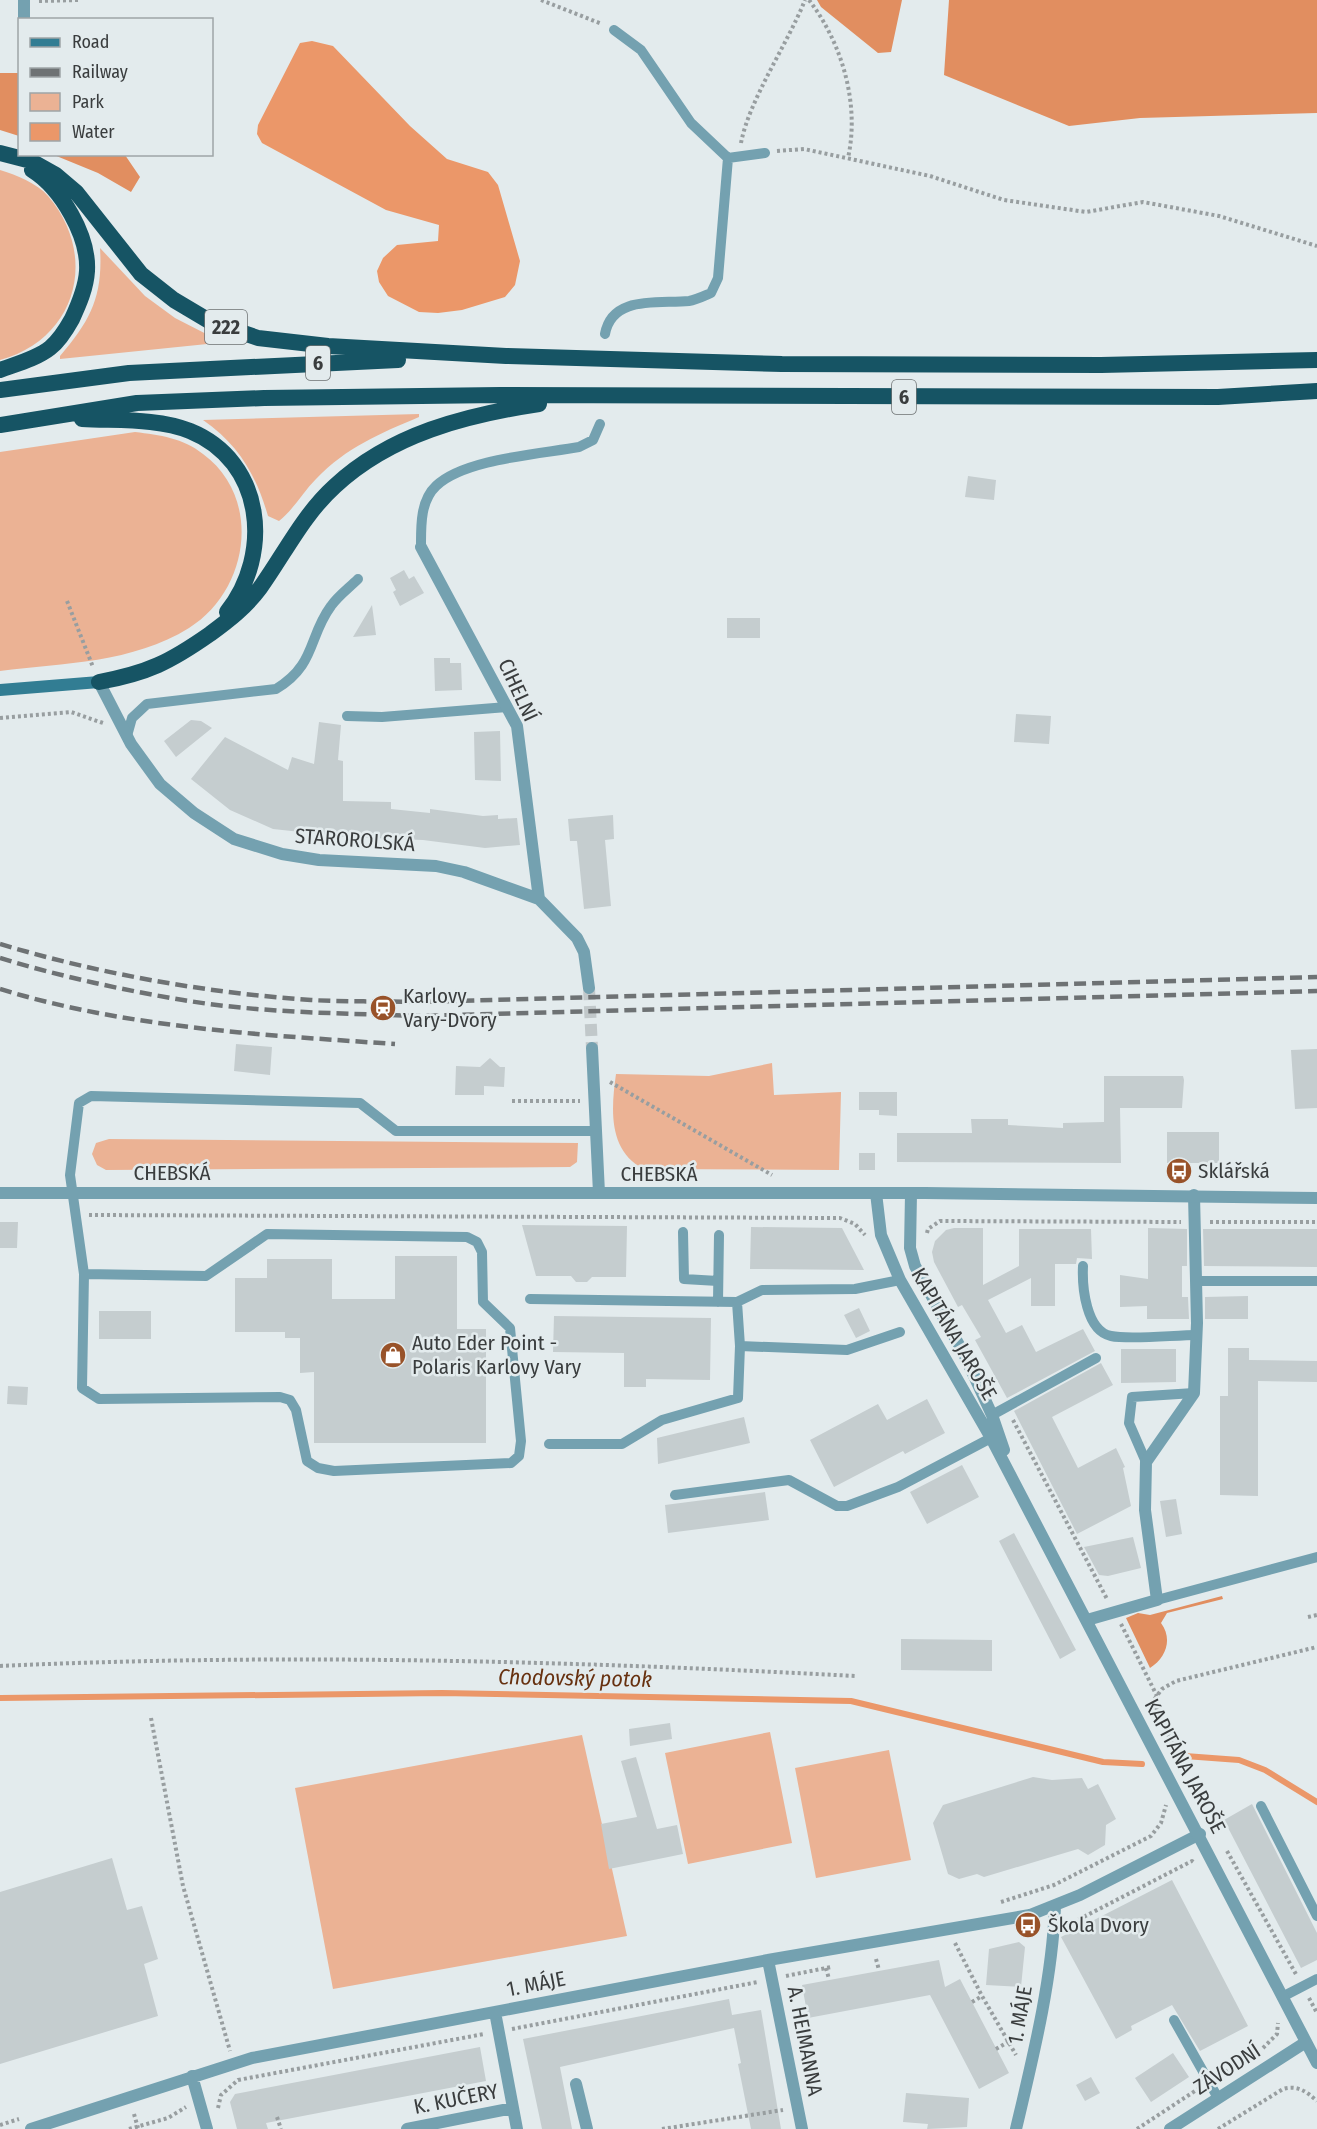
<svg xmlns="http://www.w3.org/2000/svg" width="1317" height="2129" viewBox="0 0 1317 2129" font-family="'Fira Sans Condensed',sans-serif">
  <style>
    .green { fill: #ebb294 }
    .forest { fill: #e18e60 }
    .water { fill: #eb9769 }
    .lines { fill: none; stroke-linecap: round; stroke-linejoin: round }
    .stream { stroke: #eb9769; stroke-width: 6 }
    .building { fill: #c5cdcf }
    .minor-tunnel { stroke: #c1c8ca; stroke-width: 12; stroke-dasharray: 12 6; stroke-linecap: butt }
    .path { stroke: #989ea0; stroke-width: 4; stroke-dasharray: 3 3; stroke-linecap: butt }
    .service { stroke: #74a1b0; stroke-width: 10 }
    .minor { stroke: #74a1b0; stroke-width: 12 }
    .tertiary { stroke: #74a1b0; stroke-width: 12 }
    .secondary { stroke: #327d93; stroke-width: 12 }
    .trunk { stroke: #165464; stroke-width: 16 }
    .rail { stroke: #6e7274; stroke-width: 4.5; stroke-dasharray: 12 6; stroke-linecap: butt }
    .labels { text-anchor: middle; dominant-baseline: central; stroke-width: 5; stroke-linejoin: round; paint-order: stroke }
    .shield { fill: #e3ebed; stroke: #6d7172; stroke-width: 1.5 }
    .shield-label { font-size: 20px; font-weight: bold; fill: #3a3d3e }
    .street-label { font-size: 21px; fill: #3a3d3e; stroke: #e3ebed }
    .poi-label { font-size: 21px; fill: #3a3d3e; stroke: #e3ebed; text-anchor: start }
    .water-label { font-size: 22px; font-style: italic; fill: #673110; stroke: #e3ebed }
  </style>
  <rect width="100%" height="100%" fill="#e3ebed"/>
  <!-- green -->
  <path class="green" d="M0,170C16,175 37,183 48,196C99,256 77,339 0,360Z
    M100,248L145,296L175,318L218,340L217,343L60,359V356C91,320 103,296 100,248Z
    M419,414V417C379,434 347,447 316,479C303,492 294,509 279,521L268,516C256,475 239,445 203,420Z
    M135,432C160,435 183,438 203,454C263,498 249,591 189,628C133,663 64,663 0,671V452Z
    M772,1063L774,1095L841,1092L839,1170L644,1169C608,1151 611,1109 616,1074L709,1076Z
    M109,1139L578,1143L577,1162L570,1167L106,1170L97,1165L92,1154L96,1143Z
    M770,1732L792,1843L688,1864L665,1753Z
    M582,1735L627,1936L333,1989L295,1788Z
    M889,1750L911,1860L816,1878L795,1768Z"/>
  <!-- forest -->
  <path class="forest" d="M817,0H902L891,52L878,53L821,7Z
    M949,0H1317V113L1140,118L1069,126L944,75Z
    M0,73H19V136L0,130Z
    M54,155H125L140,177L131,192L98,173Z
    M1222,1596L1223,1599L1167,1613L1161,1623C1173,1639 1166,1658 1150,1668L1126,1618L1138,1613L1150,1615Z"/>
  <!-- water -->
  <path class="water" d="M312,41L333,46L410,126L447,159L488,172L498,185L520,261L515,285L505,297L462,310L438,313L419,312L388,296L379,282L377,271L383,258L397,245L438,241L439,225L386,210L262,143L257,134L258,125L300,43Z"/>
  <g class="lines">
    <!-- stream -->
    <path class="stream" d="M0,1698L442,1693L851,1701L1103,1762L1142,1764
      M1185,1756L1239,1760L1265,1770L1317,1802"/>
  </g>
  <!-- building -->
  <path class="building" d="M968,476L996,480L994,500L965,497Z
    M404,570L409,579L414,576L424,593L400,606L393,592L396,590L390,578Z
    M372,605L376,635L353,637Z
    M727,618H760V638H727Z
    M434,658H450V663H461L462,690L435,691Z
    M1016,714L1051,716L1049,744L1014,742Z
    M191,720L201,721L212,728L176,757L164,741Z
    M319,722L341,725L338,760L343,761V801L391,802V809L430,813V809L483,816L498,815V819L517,818L520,845L485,848L423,840L347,837L273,829L230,810L191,779L225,737L288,770L292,757L314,764Z
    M500,731L501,781L475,780L474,732Z
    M613,815L614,839L605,840L611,906L584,909L577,841H570L568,819Z
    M236,1044L272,1047L270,1075L234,1071Z
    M1317,1049V1108L1295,1109L1291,1050Z
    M490,1058L500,1067H505L504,1087L484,1086V1095H455L456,1066L480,1067Z
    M1104,1076H1183L1184,1080L1182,1108H1120L1121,1163L897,1162V1133H972L971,1119H1008V1125L1063,1128V1123L1104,1122Z
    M859,1092H897V1116L879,1115V1110H859Z
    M1167,1132H1219V1163H1167Z
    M859,1153H875V1170H859Z
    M0,1222H18L17,1248H0Z
    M522,1225L627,1226L626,1277H592L587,1282H576L571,1276H536Z
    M751,1227L842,1228L864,1270L750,1269Z
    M954,1228H983V1285L1019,1266V1229H1091L1092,1259L1077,1258L1076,1264H1055V1306H1031V1278L988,1300L1006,1333L1022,1325L1036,1352L1083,1329L1095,1351L1007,1398L975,1340L981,1337L962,1305L958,1307L934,1262L932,1252L935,1241L946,1230Z
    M1148,1228L1187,1229V1266H1182V1297H1188L1189,1319H1147V1306L1120,1307V1275L1148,1279Z
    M1203,1229H1317V1267L1204,1266Z
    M395,1256H457V1329H486V1443H314V1372L300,1373V1338H285V1332H235V1278H267V1259H332V1299H395Z
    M1248,1296V1319H1205V1297Z
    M859,1308L870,1331L856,1338L844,1315Z
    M99,1311H151V1339H99Z
    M554,1316L711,1318L710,1380L646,1379V1387H624V1353L553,1352Z
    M1228,1348H1249V1360L1317,1361V1382L1258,1381V1496L1220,1495V1396H1228Z
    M1121,1349H1176V1382L1121,1383Z
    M1101,1363L1113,1385L1052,1417L1078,1468L1116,1448L1125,1467L1123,1468L1131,1506L1077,1534L1014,1411Z
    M8,1386L28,1387L27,1405L7,1404Z
    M927,1399L945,1433L905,1454L903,1451L834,1487L810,1440L878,1404L887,1420Z
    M744,1417L750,1443L658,1464L657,1438Z
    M962,1465L979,1497L927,1524L910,1492Z
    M765,1492L769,1520L668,1533L665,1505Z
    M1176,1499L1182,1534L1166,1537L1160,1501Z
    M1014,1533L1076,1650L1060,1659L999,1541Z
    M1133,1537L1141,1568L1108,1576L1099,1575L1084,1547Z
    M901,1639L992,1640V1671L901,1670Z
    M670,1723L672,1739L630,1746L629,1729Z
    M636,1757L657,1829L677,1825L683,1854L609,1869L601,1824L637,1817L621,1761Z
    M1033,1777L1052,1780L1082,1778L1088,1789L1098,1784L1116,1819L1106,1825L1105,1845L1088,1855L1078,1849L984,1877L977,1874L959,1879L948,1874L933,1823L943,1805Z
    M1252,1804L1317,1933V1960L1301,1968L1224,1820Z
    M112,1858L127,1910L142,1906L158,1959L144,1964L158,2016L0,2064V1892Z
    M1172,1880L1248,2026L1200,2051L1172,2005L1131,2026L1132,2030L1116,2039L1061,1937Z
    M1019,1942L1025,1947L1021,1987L986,1985L989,1949Z
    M939,1960L945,1987L960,1979L1009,2073L979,2089L930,1995L808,2018L802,1985Z
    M729,1999L732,2015L761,2010L781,2129H751L738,2064L741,2063L734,2028L560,2067L572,2129H542L523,2039Z
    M480,2047L486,2081L266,2123L268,2129H237L230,2102L235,2094Z
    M1173,2053L1189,2077L1151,2102L1135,2078Z
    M1091,2077L1100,2093L1085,2101L1076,2085Z
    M906,2093L969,2098L967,2127L927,2129L928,2124L903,2122Z"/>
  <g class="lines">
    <!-- minor-tunnel -->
    <path class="minor-tunnel" d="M589,988L592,1048"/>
    <!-- path -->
    <path class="path" d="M541,0L602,24
      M809,0C842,43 860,104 848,158
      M39,1L80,0
      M741,143C749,100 788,43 805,0
      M777,151L804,149L930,176L1004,200L1086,212L1143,202L1219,216L1317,246
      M67,601L93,667
      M0,718L71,712L103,723
      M610,1082L772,1175
      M512,1101H580
      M89,1215L840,1218L855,1224L865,1235
      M1210,1222H1317
      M927,1233L928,1229L940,1221L1181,1222
      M1013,1420L1107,1599
      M1308,1617L1317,1615
      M1121,1624L1157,1696
      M0,1666C285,1653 570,1661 855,1676
      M151,1718L183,1886L230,2051
      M1184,1770L1153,1701L1162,1689L1176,1681L1317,1647
      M1227,1851L1297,1976
      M1001,1902L1054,1885L1151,1836L1161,1823L1166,1805
      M1068,1925L1192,1861L1194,1863
      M955,1943L982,1996L1016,2055
      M876,1959L879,1970
      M826,1968L829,1979
      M786,1976L831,1967
      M1309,1998L1317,2013
      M972,2002L982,1996
      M512,2029L758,1982
      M1263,2048L1277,2034L1278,2023
      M996,2049L1008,2042
      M1220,2075L1247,2059
      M218,2108L221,2095L238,2080L484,2034
      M134,2114L138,2128
      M277,2117L281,2129
      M0,2125L19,2119
      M129,2129L168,2118L186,2107
      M662,2129L783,2110
      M1137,2129L1198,2089
      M1218,2129L1283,2089C1297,2085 1306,2091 1317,2101"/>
    <!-- service -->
    <path class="service" d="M728,158L765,153
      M605,334C612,295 658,304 689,301C696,300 704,296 711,293L718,278L728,158L691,123L641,50L614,30
      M421,547C421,527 420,501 436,486C464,459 540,454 579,447L593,440L600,424
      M347,716L382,717L507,707
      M127,736L132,718L147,704L276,689C316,665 308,637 331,606C338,596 349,588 358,579
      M683,1232L684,1279L718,1281
      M1083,1266C1082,1287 1086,1331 1111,1336C1130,1340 1175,1335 1197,1335
      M84,1274L82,1388L99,1399L280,1397L290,1400L296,1410L307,1461L318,1468L334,1471L511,1463L519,1456L521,1441L510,1328L483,1302L482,1252L477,1242L467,1237L267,1234L206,1276L84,1274L70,1175L79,1103L91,1096L360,1103L396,1131H596
      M1196,1281H1317
      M530,1299L737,1302L762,1290L855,1289L900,1280
      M718,1302L719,1235
      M740,1346L847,1350L900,1332
      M992,1415L1096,1358
      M549,1444H622L662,1420L738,1398L740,1346L737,1302
      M1146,1462L1129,1423L1132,1397L1194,1393
      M675,1495L789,1480L837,1506H847L898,1487L991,1438
      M1157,1600L1317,1557
      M1261,1806L1317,1916
      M1282,1997L1317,1979
      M1174,2020L1218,2098"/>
    <!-- minor -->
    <path class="minor" d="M24,0V20
      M421,547L517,726L539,899
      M99,682L131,744L160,784L194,813L234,839L282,854L319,860L436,866L464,872L539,899L577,938L584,952L589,988
      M592,1048L599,1193
      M1087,1620L1157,1600L1145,1510L1146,1462L1194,1393L1197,1323L1194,1195
      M768,1960L802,2129
      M495,2012L517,2129
      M192,2076L207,2129
      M576,2084L587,2129
      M31,2129L252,2058L768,1960L1030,1915L1080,1895L1200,1834
      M407,2129L513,2108
      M1016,2129C1033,2057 1052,1981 1055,1907"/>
    <!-- tertiary -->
    <path class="tertiary" d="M0,1193H925L1317,1198
      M876,1193L881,1235L900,1280L991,1438L1317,2063
      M911,1194L910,1248L915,1266L964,1354L992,1415L1004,1450
      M1170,2129L1306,2042"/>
    <!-- secondary -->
    <path class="secondary" d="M0,690L99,682"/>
    <!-- trunk -->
    <path class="trunk" d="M0,153L31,161L56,175L76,192L141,274L174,300L211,322L258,338L328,346L506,356L782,364L1101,365L1317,360
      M0,370C16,364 36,359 50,348C59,341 67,328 72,319C79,304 86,288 87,271C89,236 61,188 32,170
      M0,390L129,373L398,360
      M82,419C117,421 158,418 190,431C264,461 273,554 227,612
      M0,425L137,403L264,398L500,395L1218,397L1317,391
      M99,682C148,673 170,662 210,634C229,620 246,607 260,588C285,553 303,515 335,486C391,434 466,415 539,404"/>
    <!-- rail -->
    <path class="rail" d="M0,944C100,974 207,993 311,1000C346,1002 382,1001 417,1002L1317,977
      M0,958C59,976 122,990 183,1000C259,1013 339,1013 416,1016L1317,991
      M0,989C127,1028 263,1035 395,1044"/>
  </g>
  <!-- icons -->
  <defs>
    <symbol id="station-disc" viewBox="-11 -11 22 22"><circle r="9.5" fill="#985229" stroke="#e3ebed"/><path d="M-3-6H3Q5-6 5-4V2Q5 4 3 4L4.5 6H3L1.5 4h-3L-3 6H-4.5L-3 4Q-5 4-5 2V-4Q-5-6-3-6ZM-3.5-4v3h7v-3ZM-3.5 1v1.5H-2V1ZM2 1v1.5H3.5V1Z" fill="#fff"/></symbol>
    <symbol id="bus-disc" viewBox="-11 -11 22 22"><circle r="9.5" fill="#985229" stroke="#e3ebed"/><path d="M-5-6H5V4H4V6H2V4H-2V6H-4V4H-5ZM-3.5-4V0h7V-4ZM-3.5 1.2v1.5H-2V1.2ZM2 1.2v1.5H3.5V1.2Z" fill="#fff"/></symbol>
    <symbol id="shop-disc" viewBox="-11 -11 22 22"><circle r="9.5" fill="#985229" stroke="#e3ebed"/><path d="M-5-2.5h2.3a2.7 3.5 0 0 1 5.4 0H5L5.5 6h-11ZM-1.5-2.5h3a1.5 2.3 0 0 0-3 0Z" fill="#fff"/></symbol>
  </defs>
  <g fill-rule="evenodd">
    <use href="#station-disc" x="368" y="993" width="30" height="30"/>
    <use href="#bus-disc" x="1164" y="1156" width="30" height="30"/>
    <use href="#shop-disc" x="378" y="1340" width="30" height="30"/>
    <use href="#bus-disc" x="1013" y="1910" width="30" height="30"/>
  </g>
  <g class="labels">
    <!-- shield labels -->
    <g class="shield">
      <rect x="205" y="310" width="42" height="34" rx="4.5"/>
      <rect x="306" y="346" width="24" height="34" rx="4.5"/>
      <rect x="892" y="380" width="24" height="34" rx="4.5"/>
    </g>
    <g class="shield-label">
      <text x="226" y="327">222</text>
      <text x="318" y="363">6</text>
      <text x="904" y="397">6</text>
    </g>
    <!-- street labels -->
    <g class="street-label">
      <text transform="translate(518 690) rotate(65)">CIHELNÍ</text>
      <text transform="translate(355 840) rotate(4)">STAROROLSKÁ</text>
      <text x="172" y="1173">CHEBSKÁ</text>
      <text x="659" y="1174">CHEBSKÁ</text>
      <text transform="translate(954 1334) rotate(60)">KAPITÁNA JAROŠE</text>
      <text transform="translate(1185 1766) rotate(62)">KAPITÁNA JAROŠE</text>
      <text transform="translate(536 1984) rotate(-11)">1. MÁJE</text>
      <text transform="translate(1020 2015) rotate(-80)">1. MÁJE</text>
      <text transform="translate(805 2041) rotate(79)">A. HEIMANNA</text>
      <text transform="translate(1227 2069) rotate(-33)">ZÁVODNÍ</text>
      <text transform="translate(456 2099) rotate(-11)">K. KUČERY</text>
    </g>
    <!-- poi labels -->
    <g class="poi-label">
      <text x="403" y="996">Karlovy<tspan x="403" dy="24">Vary-Dvory</tspan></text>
      <text x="1198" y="1171">Sklářská</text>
      <text x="412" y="1343">Auto Eder Point -<tspan x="412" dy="24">Polaris Karlovy Vary</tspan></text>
      <text x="1048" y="1925">Škola Dvory</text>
    </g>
    <!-- water labels -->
    <g class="water-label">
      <text transform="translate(575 1678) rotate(1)">Chodovský potok</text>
    </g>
  </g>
  <!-- legend -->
  <rect x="18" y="18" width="195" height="138" fill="#e3ebed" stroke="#9fa5a7" stroke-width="1.5"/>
  <rect x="30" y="38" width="30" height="9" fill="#327d93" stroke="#9fa5a7" stroke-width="1.5"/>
  <text x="72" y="48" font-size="18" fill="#3a3d3e">Road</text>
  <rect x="30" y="68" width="30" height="9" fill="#6e7274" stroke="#9fa5a7" stroke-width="1.5"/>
  <text x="72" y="78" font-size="18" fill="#3a3d3e">Railway</text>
  <rect x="30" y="93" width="30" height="18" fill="#ebb294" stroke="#9fa5a7" stroke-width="1.5"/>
  <text x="72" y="108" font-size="18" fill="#3a3d3e">Park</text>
  <rect x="30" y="123" width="30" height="18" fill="#eb9769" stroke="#9fa5a7" stroke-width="1.5"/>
  <text x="72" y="138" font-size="18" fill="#3a3d3e">Water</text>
</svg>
